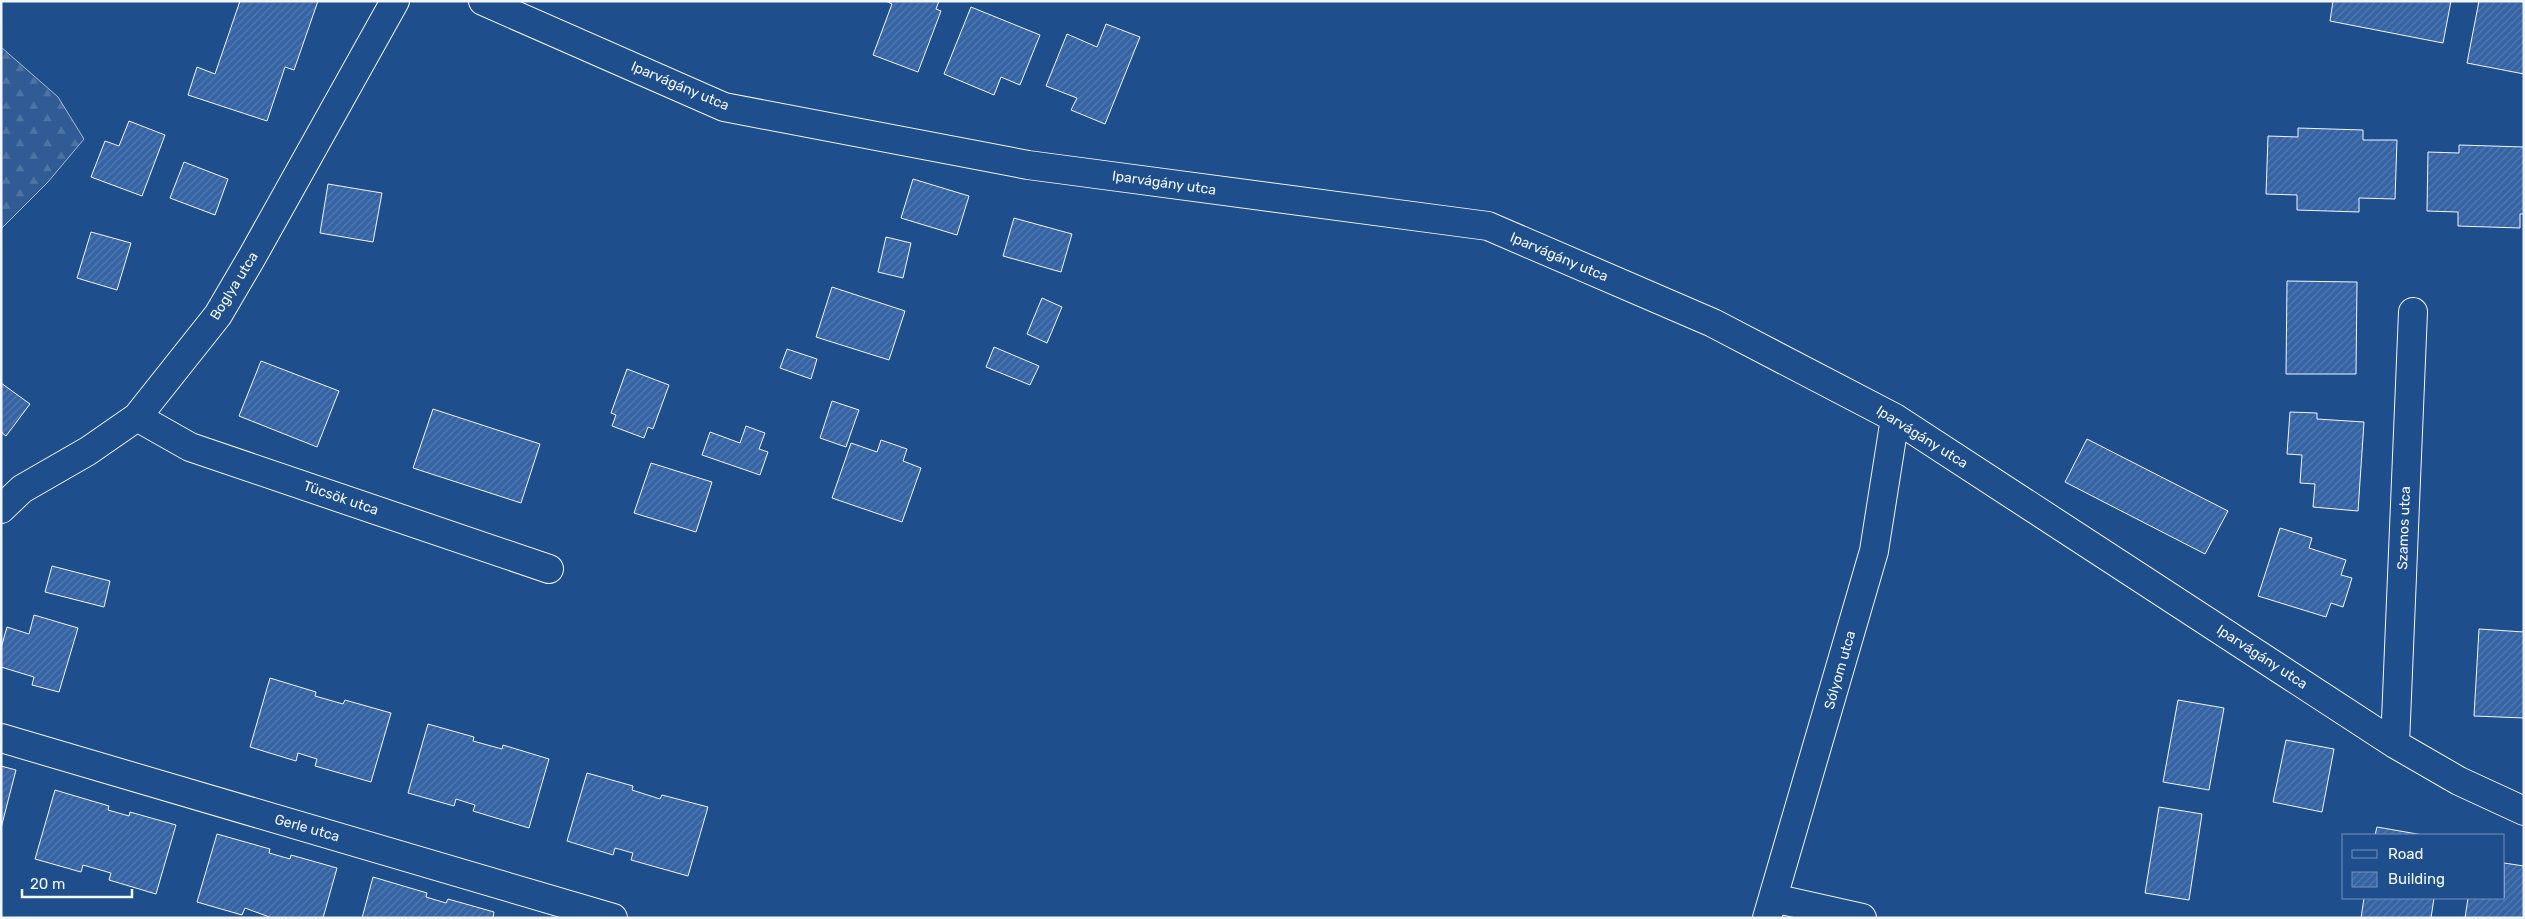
<svg xmlns="http://www.w3.org/2000/svg" width="2525" height="919" viewBox="0 0 2525 919" font-family="Rubik,sans-serif">
  <style>
    .forest { fill: url(#forest-firs); stroke: #a8bbd7 }
    .building { fill: url(#building-hatch); stroke: #f2f6ff }
    .lines { fill: none; stroke-linecap: round; stroke-linejoin: round }
    .street-casing { stroke: #f2f6ff; stroke-width: 30 }
    .street { stroke: #1f4e8c; stroke-width: 28 }
    .labels { text-anchor: middle; dominant-baseline: central; stroke-width: 4; stroke-linejoin: round; paint-order: stroke }
    .street-label { font-size: 14px; fill: #f2f6ff; stroke: #1f4e8c }
  </style>
  <defs>
    <pattern id="forest-firs" width="22" height="20" patternUnits="userSpaceOnUse" patternTransform="scale(1.25)"><rect width="22" height="20" fill="#305b95"/><path d="M5 1l3.5 6h-7zM16 11l3.5 6h-7z" fill="#4e73a5"/></pattern>
    <pattern id="building-hatch" width="6" height="6" patternUnits="userSpaceOnUse" patternTransform="scale(1.25)"><rect width="6" height="6" fill="#3563a3"/><path d="M-1 1l2-2M0 6l6-6M5 7l2-2" fill="none" stroke="#537ab1"/></pattern>
  </defs>
  <rect width="100%" height="100%" fill="#1f4e8c"/>
  <!-- forest -->
  <path class="forest" d="M1,47L58,97L84,139L48,182L1,229Z"/>
  <!-- building -->
  <path class="building" d="M240,1H318L294,70L285,67L267,121L188,95L197,67L215,74Z
    M886,1H939L936,9L941,11L918,72L873,55L892,4Z
    M2333,1H2451L2443,43L2330,21Z
    M2479,1H2524V74L2467,63Z
    M971,7L1040,35L1020,85L1001,77L994,95L944,74Z
    M1106,24L1140,37L1105,124L1071,110L1077,98L1046,86L1067,34L1097,47Z
    M129,121L165,135L142,196L91,177L105,141L119,146Z
    M2298,128L2363,130V140H2397L2395,199L2359,198V212L2297,210V195L2266,194L2268,136L2298,137Z
    M2459,145L2524,147V214H2520V228L2458,226V212L2427,211L2428,152L2459,153Z
    M184,162L228,179L215,215L170,198Z
    M913,179L969,196L957,235L901,218Z
    M328,184L382,193L373,242L320,233Z
    M1014,218L1072,234L1061,272L1003,256Z
    M91,232L131,243L117,290L77,278Z
    M886,237L911,243L903,278L878,272Z
    M2287,281L2357,282L2356,374H2286Z
    M832,287L905,311L889,360L816,337Z
    M1042,298L1062,307L1047,343L1027,334Z
    M994,347L1039,366L1030,385L986,367Z
    M787,349L817,359L811,379L780,368Z
    M261,361L339,391L317,447L239,416Z
    M627,369L669,385L653,429L648,427L644,438L612,426L616,415L611,413Z
    M1,383L30,404L6,436L1,432Z
    M832,401L859,410L846,447L820,438Z
    M433,409L540,444L521,503L413,468Z
    M2290,412L2317,413V419L2364,422L2358,511L2313,507L2315,484L2300,483L2302,455L2287,454Z
    M746,426L765,433L759,449L768,452L760,475L702,455L710,432L740,443Z
    M2087,439L2228,511L2205,554L2065,482Z
    M881,440L907,449L903,461L921,468L902,522L832,498L851,443L877,452Z
    M651,463L712,482L696,532L634,513Z
    M2280,528L2312,538L2309,548L2346,560L2341,575L2352,578L2343,607L2331,603L2326,617L2258,596Z
    M52,566L110,581L104,607L45,592Z
    M34,615L78,628L59,692L32,685L34,677L1,667V648L7,627L29,634Z
    M2479,629L2524,632V718L2474,716Z
    M270,678L316,692L315,696L343,704L345,700L391,713L371,782L315,766L317,759L298,753L296,761L250,747Z
    M2178,700L2224,708L2209,790L2163,782Z
    M428,724L474,737L473,741L502,749L503,745L549,759L529,828L473,811L475,805L456,799L454,806L408,793Z
    M2286,740L2334,749L2322,812L2273,802Z
    M1,766L16,770L1,828Z
    M587,773L633,786L632,790L660,799L662,795L708,807L688,876L631,860L633,853L615,848L613,855L567,841Z
    M55,790L109,806L108,810L129,816L130,812L176,825L156,894L109,880L111,873L83,865L81,872L35,859Z
    M2159,807L2202,814L2189,900L2145,893Z
    M2377,827L2423,835H2375Z
    M217,834L270,849L269,853L290,859L291,855L337,868L323,918H272L245,908L242,915L197,902Z
    M2504,863L2524,866V918H2465L2468,898H2504Z
    M373,877L427,893L426,897L446,903L448,899L494,912L493,918H362Z
    M2364,898H2434L2431,918H2361Z"/>
  <g class="lines">
    <defs>
      <path id="street" d="M483,1L724,107L1028,165L1488,226L1713,323L1895,418L2395,744L2459,781L2524,811
        M137,417L190,447L549,569
        M1,509L22,489L88,451L137,417L218,315L252,257L395,1
        M1,738L613,918
        M2395,744L2413,312
        M1773,898L1862,918
        M1767,918L1874,551L1895,418"/>
    </defs>
    <!-- street casing -->
    <use href="#street" class="street-casing"/>
    <!-- street -->
    <use href="#street" class="street"/>
  </g>
  <g class="labels">
    <!-- street labels -->
    <g class="street-label">
      <text transform="translate(680 86) rotate(23)">Iparvágány utca</text>
      <text transform="translate(1164 183) rotate(8)">Iparvágány utca</text>
      <text transform="translate(1559 257) rotate(23)">Iparvágány utca</text>
      <text transform="translate(234 286) rotate(-58)">Boglya utca</text>
      <text transform="translate(1922 437) rotate(32)">Iparvágány utca</text>
      <text transform="translate(341 498) rotate(19)">Tücsök utca</text>
      <text transform="translate(2404 528) rotate(-88)">Szamos utca</text>
      <text transform="translate(2262 657) rotate(33)">Iparvágány utca</text>
      <text transform="translate(1840 670) rotate(-74)">Sólyom utca</text>
      <text transform="translate(307 828) rotate(16)">Gerle utca</text>
    </g>
  </g>
  <!-- border -->
  <rect width="2525" height="919" fill="none" stroke="#f2f6ff" stroke-width="5"/>
  <!-- legend -->
  <rect x="2342" y="834" width="162" height="65" fill="#1f4e8c" stroke="#7391ba"/>
  <rect x="2352" y="850" width="25" height="8" fill="#1f4e8c" stroke="#7391ba"/>
  <text x="2388" y="859" font-size="15" fill="#f2f6ff">Road</text>
  <rect x="2352" y="872" width="25" height="15" fill="url(#building-hatch)" stroke="#7391ba"/>
  <text x="2388" y="884" font-size="15" fill="#f2f6ff">Building</text>
  <!-- scale -->
  <path d="M22 889v8h110v-8" fill="none" stroke="#f2f6ff" stroke-width="2.5"/>
  <text x="30" y="889" font-size="15" fill="#f2f6ff" stroke="#1f4e8c" stroke-width="4" paint-order="stroke">20 m</text>
</svg>
